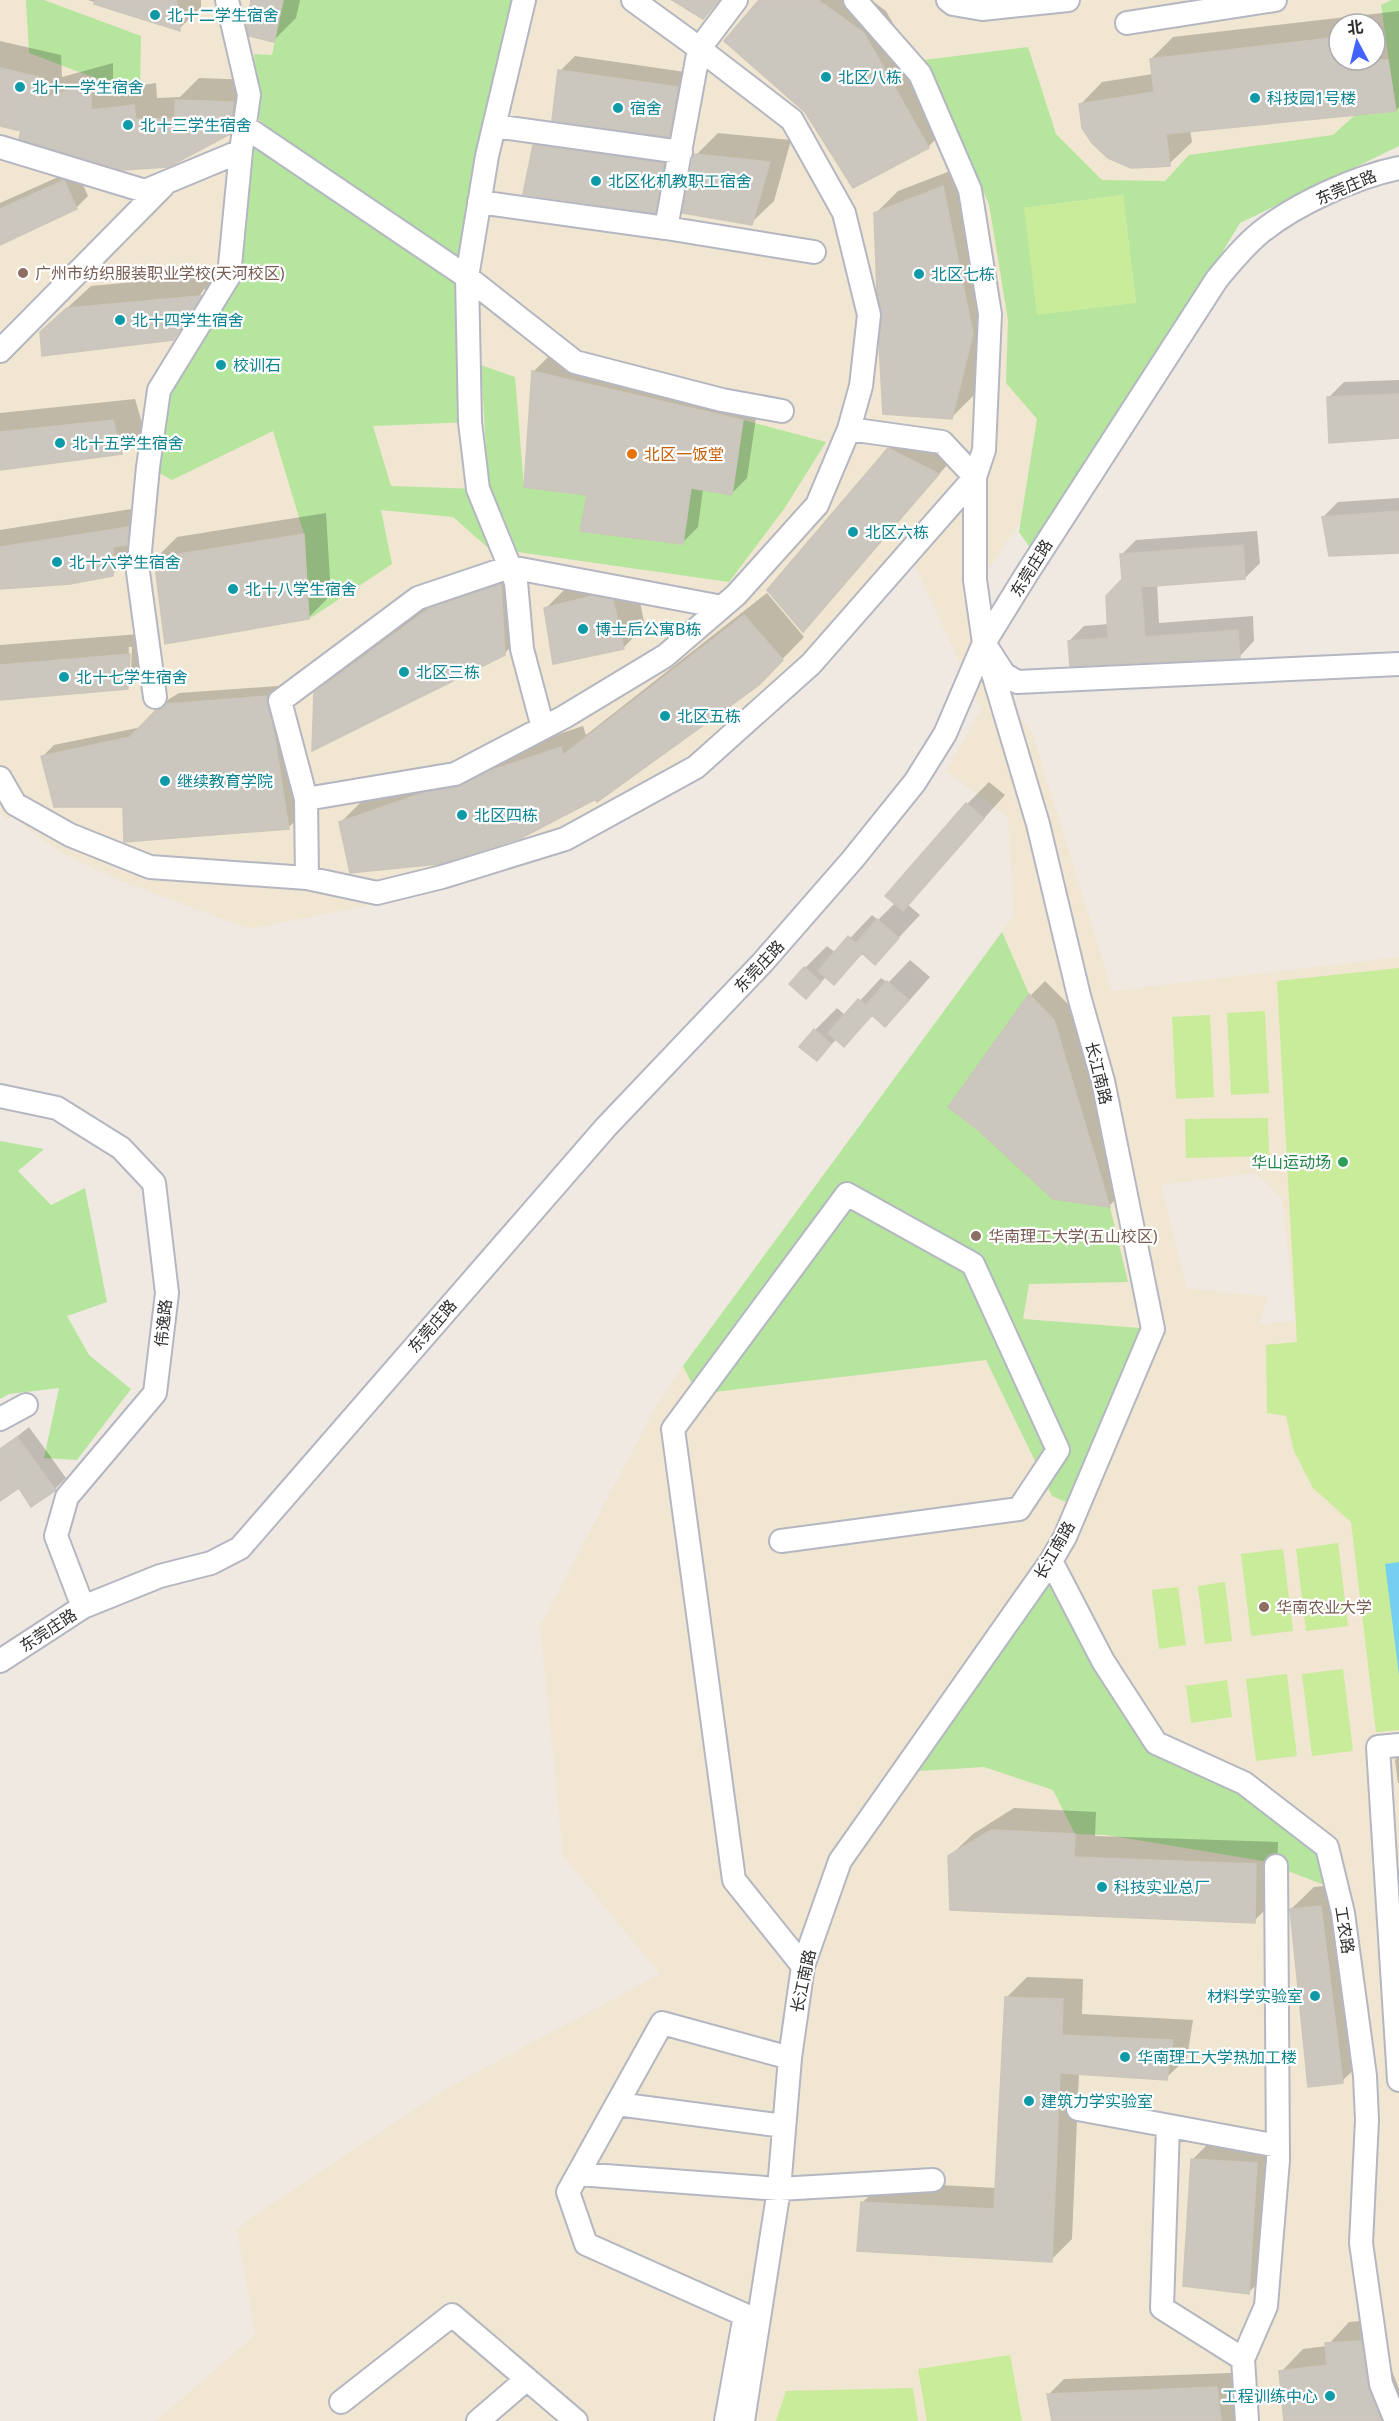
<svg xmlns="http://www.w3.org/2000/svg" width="1399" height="2421" viewBox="0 0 1399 2421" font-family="'Noto Sans','Noto Sans SC',sans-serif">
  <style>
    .education { fill: #f0e6d1; fill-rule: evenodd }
    .green { fill: #b6e59e; fill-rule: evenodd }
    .pitch { fill: #c9ec9a }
    .water { fill: #75cff0 }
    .shadow { fill: #0003; fill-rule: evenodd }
    .building { fill: #cbc7bf; stroke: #cbc5ba; stroke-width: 1.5 }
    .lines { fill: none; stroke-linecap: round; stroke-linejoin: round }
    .minor-casing { stroke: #b4b7c1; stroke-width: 26 }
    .minor { stroke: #fff; stroke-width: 22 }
    .culture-dot { fill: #0f9aa8; stroke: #fff; stroke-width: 2 }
    .education-dot { fill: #8d6e63; stroke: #fff; stroke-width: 2 }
    .food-dot { fill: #e8710a; stroke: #fff; stroke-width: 2 }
    .leisure-dot { fill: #2e9e5b; stroke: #fff; stroke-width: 2 }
    .labels { text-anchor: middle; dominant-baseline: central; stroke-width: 4.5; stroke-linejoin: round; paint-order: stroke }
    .culture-label { font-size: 16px; fill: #0d838f; stroke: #fff; text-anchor: start }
    .street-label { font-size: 16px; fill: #2e2e2e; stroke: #fff }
    .education-label { font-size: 16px; fill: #785e54; stroke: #fff; text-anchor: start }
    .food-label { font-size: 16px; fill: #c56008; stroke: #fff; text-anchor: start }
    .leisure-label { font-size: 16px; fill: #27864d; stroke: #fff; text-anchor: end }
  </style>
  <rect width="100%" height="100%" fill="#efe9e1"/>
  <!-- education -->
  <path class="education" d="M0,0H1399V146L1240,223L1088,420L968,600L975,666L1032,731L1112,991L1399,957V2421H156L255,2335L237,2230L254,2215L451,2086L660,1974L563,1856L540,1626L654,1410L683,1366L1014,915L1008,817L946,771L981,710L912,559L695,778L376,904L249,929L116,879L61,853L11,816L6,821L0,812ZM1339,24H1375V60H1339ZM1256,1173L1282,1198L1295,1321L1259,1324L1268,1297L1187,1288L1161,1185Z"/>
  <!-- green -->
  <path class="green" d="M26,0H44L141,36L140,95L29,53Z
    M283,0H526L467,277L470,422L373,426L391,486L478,489L510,567L453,517L381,510L392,564L309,619L304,534L273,431L172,480L148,467L159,390L229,276L244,126L453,267L259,120L254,54L272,55Z
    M1392,0H1399V146L1240,223L1037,558L1019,532L1037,419L1006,383L1008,320L989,204L924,60L1028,47L1056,134L1102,180L1165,181L1189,155L1333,135L1355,115L1396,111L1381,5ZM1123,195L1136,303L1024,208Z
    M481,365L515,377L524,487L587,495L581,531L683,544L691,488L732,495L743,420L826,442L784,509L729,582L518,552L488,482Z
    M1002,932L1029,994L948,1107L978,1130L1053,1199L1110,1207L1128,1282L1029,1284L1023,1319L1153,1329L1078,1507L1052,1496L986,1360L697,1394L683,1366Z
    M0,1141L44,1149L18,1171L51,1205L85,1188L107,1302L67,1316L89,1355L131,1389L77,1460L44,1458L59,1388L9,1394L0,1399Z
    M1051,1561L1156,1743L1244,1783L1327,1847L1337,1890L1263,1861L1107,1835L1075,1834L1053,1790L984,1767L903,1772Z"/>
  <!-- pitch -->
  <path class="pitch" d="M1123,195L1136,303L1037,315L1024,208Z
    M1399,968V1730L1376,1732L1351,1522L1313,1488L1294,1451L1286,1416L1267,1413L1266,1345L1297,1342L1277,981Z
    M1265,1011L1269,1093L1231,1095L1227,1013Z
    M1210,1015L1214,1097L1176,1099L1172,1017Z
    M1268,1118L1269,1156L1186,1158L1185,1119Z
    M1338,1543L1348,1626L1306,1631L1296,1549Z
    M1283,1549L1293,1631L1251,1636L1241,1554Z
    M1225,1582L1232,1641L1205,1644L1198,1586Z
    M1178,1587L1186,1645L1159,1649L1152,1590Z
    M1343,1669L1353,1751L1312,1756L1302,1674Z
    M1287,1674L1297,1756L1256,1761L1246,1679Z
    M1227,1680L1232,1717L1191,1723L1186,1686Z
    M1010,2355L1022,2421H927L918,2369Z
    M913,2388L918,2421H776L786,2391Z"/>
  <!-- water -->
  <path class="water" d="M1399,1562V1675L1385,1564Z"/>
  <!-- shadow -->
  <path class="shadow" d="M88,0H201V7L179,29Z
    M252,0H300L296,18L274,40Z
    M761,0H871L886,11L950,125L928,147Z
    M1399,11V107L1396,110L1190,130L1192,142L1169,164L1080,105L1102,82L1153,74L1151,59L1173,37ZM1339,24H1375V60H1339Z
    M0,41L61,55L62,77L113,63V89L156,83L157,98L180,97L199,78L255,80L252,110L229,133L23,130L0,125Z
    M575,56L692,73L684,120L669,135L560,71Z
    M549,131L678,149L670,196L655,211L534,146Z
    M718,133L791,140L774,201L751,223L696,155Z
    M966,165L994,311L974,395L952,417L884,316L875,214L898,191Z
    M76,169L88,196L76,208L0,243V203Z
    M221,274L195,316L172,339L41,332L91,286ZM204,289L206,290L188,320H184Z
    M548,357L758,405L747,478L732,493L703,489L698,527L683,542L589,494L533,372Z
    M1399,380V436L1329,397L1344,382Z
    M135,399L144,430L121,452L0,468V413Z
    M912,427L959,451L825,607L803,629L889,449Z
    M1399,498V551L1323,517L1338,502Z
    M150,506L135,552L113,574L0,588V530Z
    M326,513L331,595L309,617L155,559L177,537Z
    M1257,531L1260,563L1245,578L1157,584L1159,623L1253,616L1254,641L1239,657L1069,641L1084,626L1109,624L1123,579L1121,555L1136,540Z
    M522,563L526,631L504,654L315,693L338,671L454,586Z
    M616,575L635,578L645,626L623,648L545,609L568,586Z
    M767,593L804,637L758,684L597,797L341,822L363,800L583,726L586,735Z
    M152,633L150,665L128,687L0,699V645ZM129,647H132L131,669H128Z
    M278,686L300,816L289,827L124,806L43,756L54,745L142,727L169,699L179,693Z
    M989,782L1005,795L907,904L920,915L875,963L863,953L834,982L827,976L806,997L805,968L827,946L836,953L872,915L878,920L895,903L887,896L967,804Z
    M910,960L930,977L907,1003L885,1025L873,1015L844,1045L837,1039L816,1059L815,1030L837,1008L846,1016L881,978L888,983Z
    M1045,981L1068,1004L1124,1191L1110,1205L1054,1197L979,1129L950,1107L1031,995Z
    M29,1427L66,1478L53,1491L19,1486L0,1499V1450Z
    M1399,1756V1783H1398L1395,1760Z
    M1014,1808L1096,1812L1095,1836L1278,1842L1276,1899L1254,1921L950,1856L973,1834Z
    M1343,1884L1365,2059L1342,2081L1291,1909L1314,1887Z
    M1027,1977L1083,1979L1082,2014L1193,2020L1187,2058L1166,2078L1079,2073L1072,2239L1051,2260L862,2203L883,2182L996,2188L1007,1997Z
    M1214,2138L1278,2141L1271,2270L1249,2292L1192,2160Z
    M1383,2319L1389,2363L1399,2389V2403L1381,2421H1285L1281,2372L1303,2349L1327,2346L1349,2322Z
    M1231,2373L1238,2421H1053L1049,2394L1064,2379Z"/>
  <!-- building -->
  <path class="building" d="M95,0H176L180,31L94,4Z
    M251,0H283L274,42L249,36L247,27Z
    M672,0H719L703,19Z
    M759,0H818L864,33L929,148L853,188L805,112L724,41Z
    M1339,37V60H1388L1396,111L1166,134L1170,166L1155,167L1131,168L1108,158L1092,143L1082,128L1079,104L1154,92L1150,59Z
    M0,68L39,77L40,99L91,84V110L134,105L136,119H175V100L233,102L230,134L168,167L123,170L19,139L21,131L0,126Z
    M558,70L678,87L669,137L552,120Z
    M533,145L664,163L655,213L523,194Z
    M694,154L770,162L752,225L682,213Z
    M64,180L77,209L0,245V209Z
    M943,186L973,334L952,419L883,414L879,343L882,316L877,292L874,213Z
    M201,296L173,340L42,356L40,332L67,308Z
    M532,371L743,420L732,495L691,488L683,544L580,531L587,495L524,487Z
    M1399,394V438L1329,443L1327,397Z
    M113,420L122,454L0,470V432Z
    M888,448L939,474L803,632L767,590Z
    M1399,511V553L1329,556L1322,517Z
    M129,527L127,545L113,547V576L70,584L0,589V547Z
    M304,534L309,619L165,644L154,558Z
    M1243,545L1245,579L1141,587L1145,637L1238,630L1240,658L1070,666L1068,641L1108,638L1106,596L1122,579L1120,554Z
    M501,584L505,655L312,751L314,693L430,608Z
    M592,596L613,600L624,649L553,664L544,608Z
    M744,615L783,660L759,685L597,802L596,799L521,838L438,864L350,873L339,822L426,792L461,786L489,771L561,747L563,755Z
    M130,654L128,689L0,700V665Z
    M267,696V704L273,726L289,829L124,842L123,807H54L41,756L130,737L156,710L167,704Z
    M966,803L984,818L903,911L885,896Z
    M877,919L899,938L875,965L862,953L834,985L818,971L848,936L856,943Z
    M804,967L821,982L806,999L789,984Z
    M887,981L909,1000L885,1027L872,1015L844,1047L828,1033L858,999L866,1005Z
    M1029,994L1054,1020L1110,1207L1053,1199L978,1130L948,1107Z
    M814,1029L831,1044L817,1061L799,1047Z
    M17,1437L56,1490L31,1507L19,1488L0,1501V1449Z
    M991,1830L1075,1834L1074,1857L1256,1864L1255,1923L950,1910L948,1856Z
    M1321,1906L1343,2083L1308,2087L1290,1909Z
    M1005,1997L1063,1999L1062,2035L1173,2040L1167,2080L1060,2073L1052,2262L857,2251L861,2202L994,2209Z
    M1191,2159L1257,2163L1249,2294L1183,2286Z
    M1361,2341L1368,2386L1381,2421H1284L1279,2371L1327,2365L1325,2343Z
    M1217,2387L1221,2421H1052L1047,2394Z"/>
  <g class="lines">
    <defs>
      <path id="minor" d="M524,0L487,156L467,277L470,422L478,489L516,582L522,649L543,728
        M736,0L699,49L666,228L814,252
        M855,0L920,74L970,190L990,314L984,450L975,477V580L984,643L1004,674L1017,682L1399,664
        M948,0L953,4L982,9
        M981,0L982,9L1068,0
        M1127,23L1275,0
        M244,126L467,277L575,362L722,400L782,411
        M494,126L681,152
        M0,147L145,191L241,151L249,95L227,0
        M479,202L666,228
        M0,351L163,186
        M155,697L138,572L148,467L159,390L229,276L241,151
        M0,778L15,804L70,835L150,867L307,878L377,893L442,877L565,839L696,767L811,664L975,477L942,442L849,429
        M306,799L280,701L418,598L510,567L722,607
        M307,878L306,799L455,774L564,717L665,656L736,595L817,505L849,429L861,386L869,315L844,213L792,120L688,40L633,0
        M0,1096L57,1108L121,1148L154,1183L167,1293L155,1393L67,1497L56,1536L83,1607
        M0,1419L26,1405
        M781,1541L1019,1509L1058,1450L973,1264L847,1194L673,1429L734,1880L803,1966
        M1051,1561L1103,1661L1156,1743L1244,1783L1327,1847L1343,1913L1365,2076L1367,2120L1361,2243L1381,2384L1396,2421
        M0,1661L83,1607L160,1576L211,1563L240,1548L606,1127L763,962L853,859L915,782L945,734L984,643L1026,575L1217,279C1231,262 1244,246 1261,232C1296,204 1355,177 1399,168
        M1399,1745L1378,1747L1399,2080
        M617,2104L784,2126
        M1078,2109L1278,2146
        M1168,2126L1162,2308L1243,2359
        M578,2174L779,2189L933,2180
        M341,2402L452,2315L576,2421
        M478,2421L527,2379
        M726,2421L745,2315L586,2244L568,2192L662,2023L790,2058
        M743,2421L779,2189L790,2058L803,1966L840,1861L1051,1561L1065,1537L1153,1329L1103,1081L1079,996L1038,824L984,643
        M1247,2421L1243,2359L1266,2306L1278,2160L1276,1866"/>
    </defs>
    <!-- minor casing -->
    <use href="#minor" class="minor-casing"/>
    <!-- minor -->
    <use href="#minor" class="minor"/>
  </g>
  <!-- markers -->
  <g class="culture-dot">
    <circle cx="155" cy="15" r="6"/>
    <circle cx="826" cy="77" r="6"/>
    <circle cx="20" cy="87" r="6"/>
    <circle cx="1255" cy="98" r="6"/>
    <circle cx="618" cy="108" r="6"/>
    <circle cx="128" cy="125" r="6"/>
    <circle cx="596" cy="181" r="6"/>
    <circle cx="919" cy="274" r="6"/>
    <circle cx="120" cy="320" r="6"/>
    <circle cx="221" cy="365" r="6"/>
    <circle cx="60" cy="443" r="6"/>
    <circle cx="853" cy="532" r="6"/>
    <circle cx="57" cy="562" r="6"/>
    <circle cx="233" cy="589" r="6"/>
    <circle cx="583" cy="629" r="6"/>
    <circle cx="404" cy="672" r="6"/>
    <circle cx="64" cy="677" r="6"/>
    <circle cx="665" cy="716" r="6"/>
    <circle cx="165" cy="781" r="6"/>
    <circle cx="462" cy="815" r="6"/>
    <circle cx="1102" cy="1887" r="6"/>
    <circle cx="1315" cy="1996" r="6"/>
    <circle cx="1125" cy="2057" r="6"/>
    <circle cx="1029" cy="2101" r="6"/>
    <circle cx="1330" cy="2396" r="6"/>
  </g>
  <g class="education-dot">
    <circle cx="23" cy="273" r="6"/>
    <circle cx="976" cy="1236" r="6"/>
    <circle cx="1264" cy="1607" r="6"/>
  </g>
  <circle class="food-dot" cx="632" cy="454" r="6"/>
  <circle class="leisure-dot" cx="1343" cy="1162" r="6"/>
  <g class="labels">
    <!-- culture labels -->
    <g class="culture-label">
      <text x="167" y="15">北十二学生宿舍</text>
      <text x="838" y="77">北区八栋</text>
      <text x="32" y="87">北十一学生宿舍</text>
      <text x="1267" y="98">科技园1号楼</text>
      <text x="630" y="108">宿舍</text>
      <text x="140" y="125">北十三学生宿舍</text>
      <text x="608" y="181">北区化机教职工宿舍</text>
      <text x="931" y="274">北区七栋</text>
      <text x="132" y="320">北十四学生宿舍</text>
      <text x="233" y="365">校训石</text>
      <text x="72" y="443">北十五学生宿舍</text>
      <text x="865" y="532">北区六栋</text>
      <text x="69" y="562">北十六学生宿舍</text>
      <text x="245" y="589">北十八学生宿舍</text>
      <text x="595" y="629">博士后公寓B栋</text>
      <text x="416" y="672">北区三栋</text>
      <text x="76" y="677">北十七学生宿舍</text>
      <text x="677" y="716">北区五栋</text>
      <text x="177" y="781">继续教育学院</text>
      <text x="474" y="815">北区四栋</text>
      <text x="1114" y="1887">科技实业总厂</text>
      <text x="1303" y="1996" text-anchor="end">材料学实验室</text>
      <text x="1137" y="2057">华南理工大学热加工楼</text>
      <text x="1041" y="2101">建筑力学实验室</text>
      <text x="1318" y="2396" text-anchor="end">工程训练中心</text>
    </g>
    <!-- street labels -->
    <g class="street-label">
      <text transform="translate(1346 187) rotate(-23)">东莞庄路</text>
      <text transform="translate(1031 568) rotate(-58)">东莞庄路</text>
      <text transform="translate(759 966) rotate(-47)">东莞庄路</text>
      <text transform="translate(1099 1073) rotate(76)">长江南路</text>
      <text transform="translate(163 1323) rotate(-84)">伟逸路</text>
      <text transform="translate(432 1326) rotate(-49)">东莞庄路</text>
      <text transform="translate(1054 1550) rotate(-60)">长江南路</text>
      <text transform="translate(48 1630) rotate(-33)">东莞庄路</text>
      <text transform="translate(1345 1930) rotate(81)">工农路</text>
      <text transform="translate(803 1981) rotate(-78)">长江南路</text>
    </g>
    <!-- education labels -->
    <g class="education-label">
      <text x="35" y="273">广州市纺织服装职业学校(天河校区)</text>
      <text x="988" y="1236">华南理工大学(五山校区)</text>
      <text x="1276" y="1607">华南农业大学</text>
    </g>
    <!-- food labels -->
    <g class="food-label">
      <text x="644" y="454">北区一饭堂</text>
    </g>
    <!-- leisure labels -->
    <g class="leisure-label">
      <text x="1331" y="1162">华山运动场</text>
    </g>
  </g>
  <!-- north arrow -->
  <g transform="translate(1357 42) rotate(353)"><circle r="28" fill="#ffffff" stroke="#ababab" stroke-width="1.5"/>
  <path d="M0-4.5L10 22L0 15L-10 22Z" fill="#4264fb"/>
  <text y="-9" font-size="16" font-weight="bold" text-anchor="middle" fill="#2e2e2e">北</text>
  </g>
</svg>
